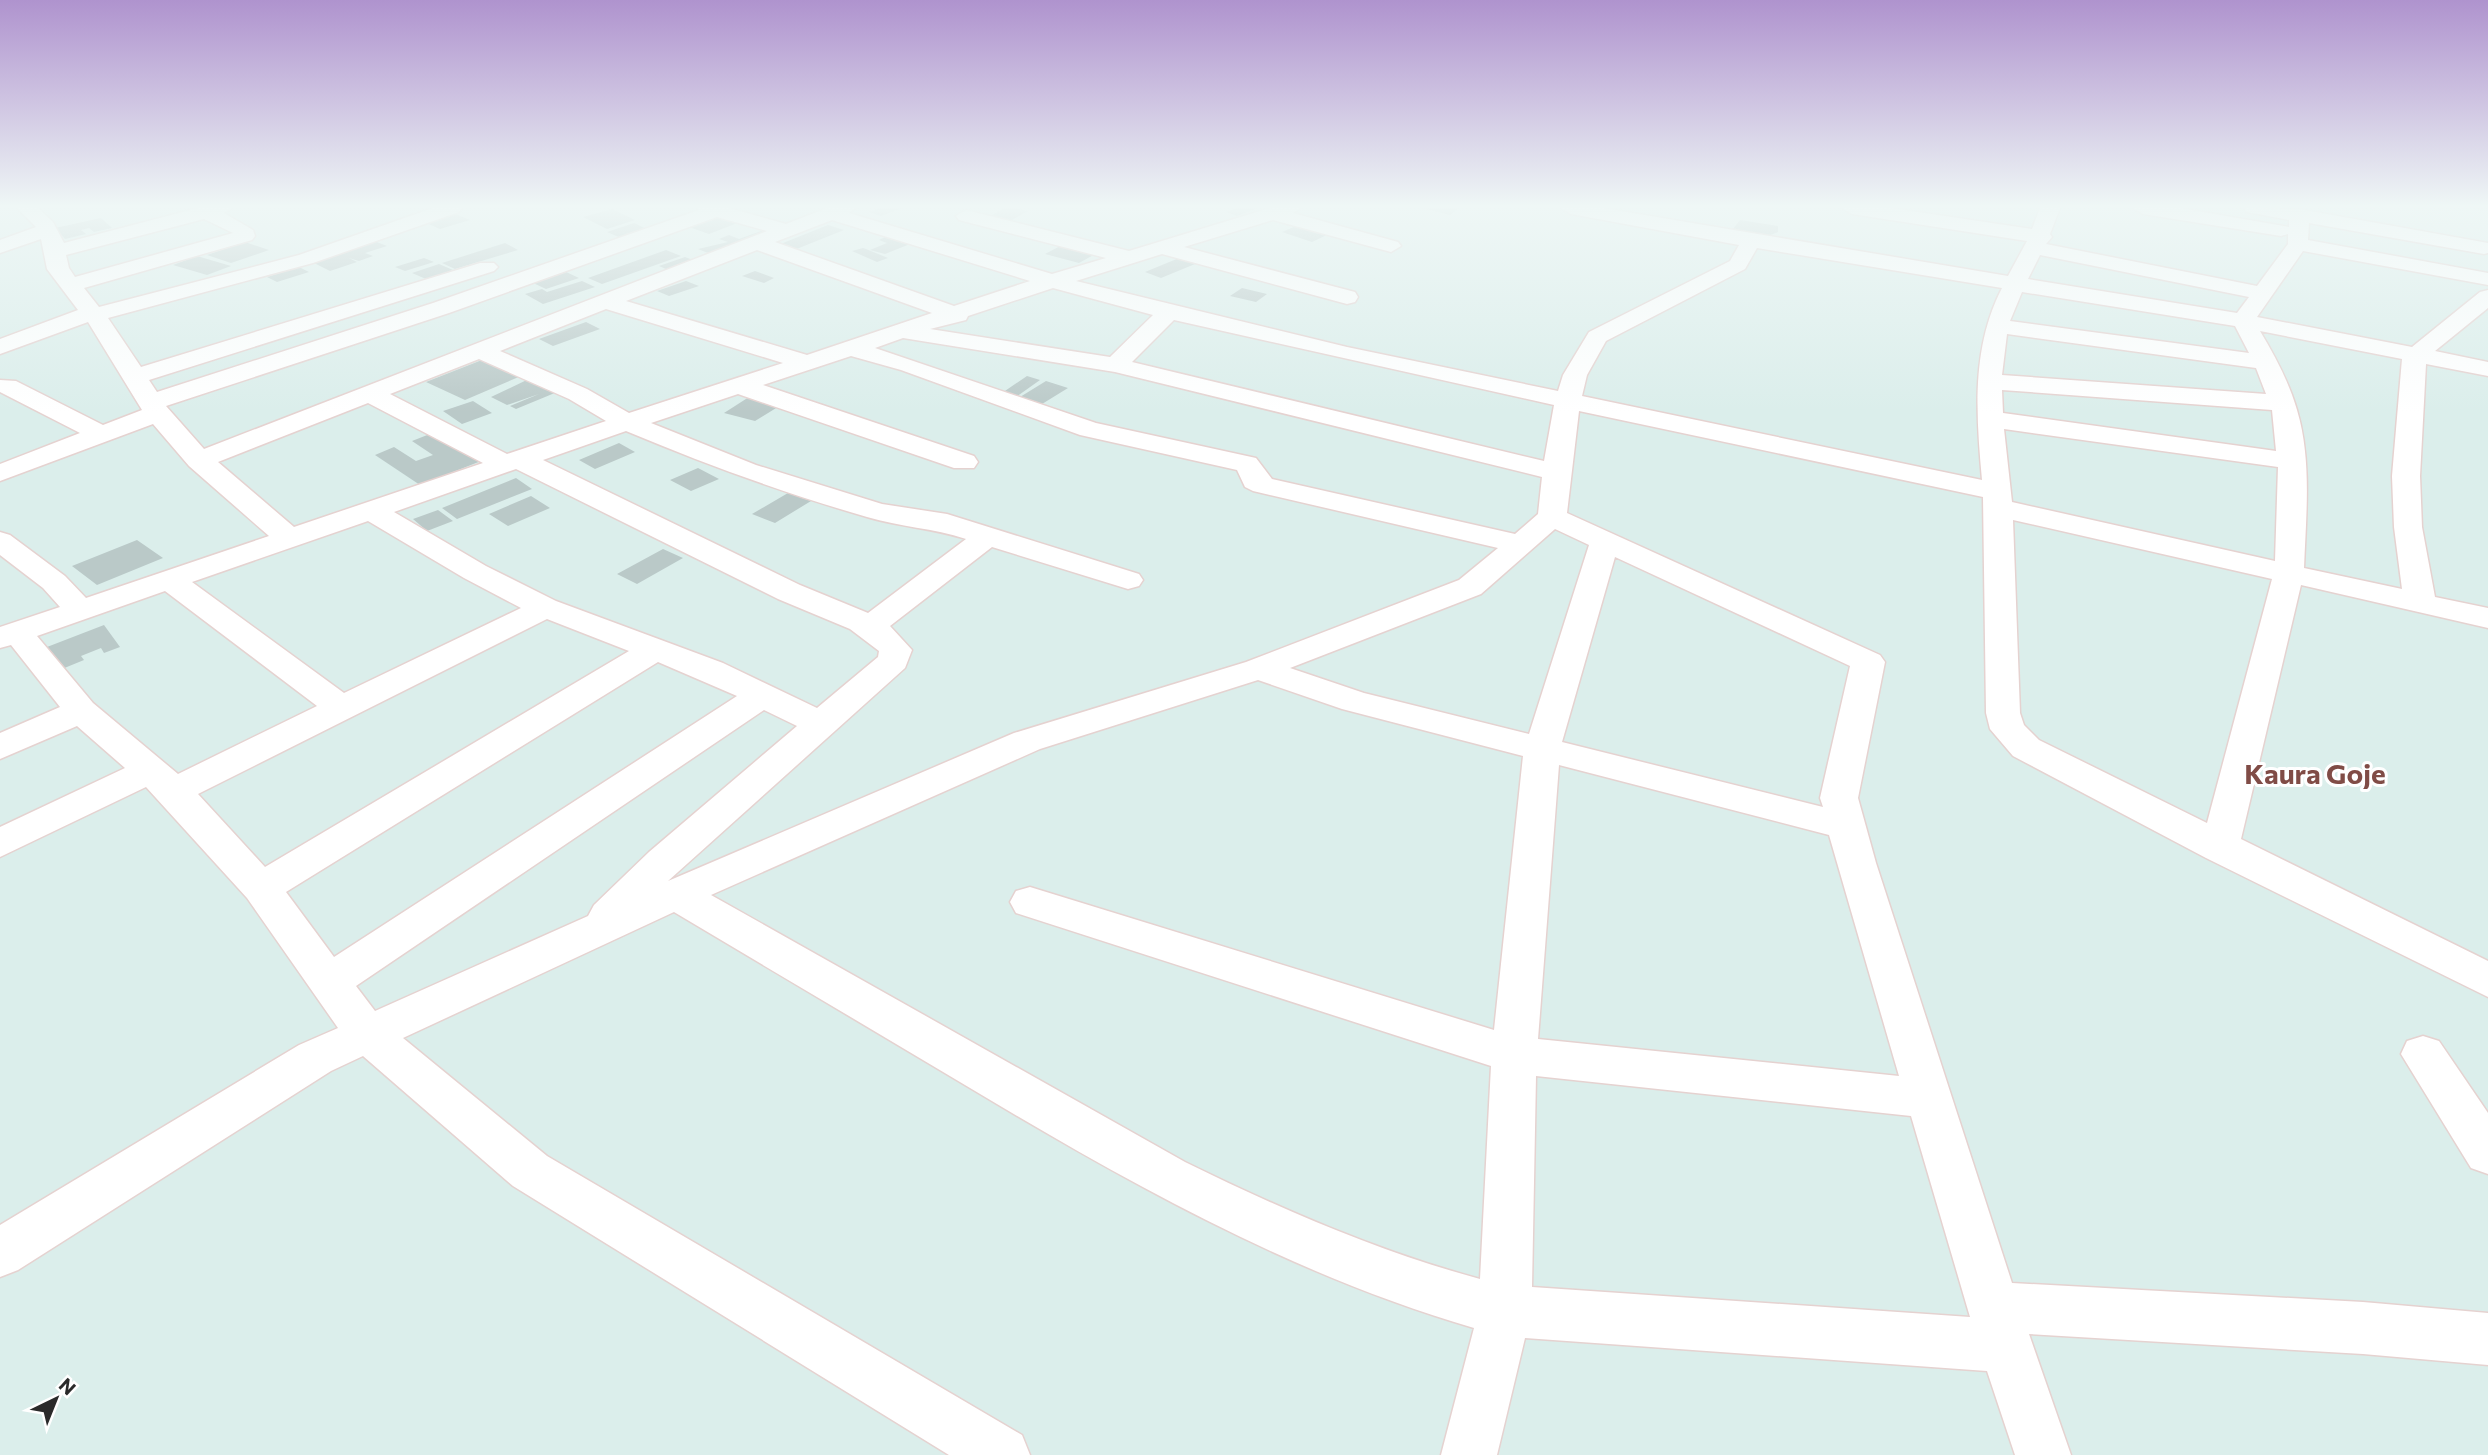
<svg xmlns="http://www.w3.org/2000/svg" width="2488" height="1455" viewBox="0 0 2488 1455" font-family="Commissioner,sans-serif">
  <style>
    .building { fill: #bac9c8 }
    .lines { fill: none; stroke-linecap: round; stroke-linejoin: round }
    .minor-casing { stroke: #e5d2d0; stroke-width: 3 }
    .minor { fill: #fff; fill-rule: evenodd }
    .labels { text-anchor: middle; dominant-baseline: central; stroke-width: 6; stroke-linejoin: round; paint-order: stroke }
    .district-label { font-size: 28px; font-weight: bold; fill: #804c46; stroke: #fff }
  </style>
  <rect width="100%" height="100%" fill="#dbeeeb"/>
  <!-- building -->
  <path class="building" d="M880,208H902L881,216L869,212Z
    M1004,208H1014L1028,211L1010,221L989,217Z
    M1237,208H1258L1237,216L1226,212Z
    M1422,208H1459L1450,215Z
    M612,209L635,220L607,229L583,217Z
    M453,213L470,220L440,229L424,222Z
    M720,216L740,222L709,234L689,227Z
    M101,218L112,228L94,232L89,228L81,230L86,234L65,239L55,228Z
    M1740,220L1778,226V232L1768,236L1733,229Z
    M634,223L653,232L626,240L607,232Z
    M1301,224L1331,233L1312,242L1282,232Z
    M828,225L844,230L794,250L778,245Z
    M764,230L774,234L713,255L698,249L728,242L719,239L729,235L739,239Z
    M887,236L910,244L885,254L870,250L887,243L879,240Z
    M374,241L387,246L365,253L373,256L359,261L349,258L357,262L330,271L312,262Z
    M245,242L269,250L231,263L207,255Z
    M505,243L518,250L455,269L442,263Z
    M1064,244L1099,252L1079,263L1045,254Z
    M863,248L866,249L888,258L877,262L852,251Z
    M666,250L681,256L602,284L588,278Z
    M197,256L231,266L207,275L173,265Z
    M685,257L701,263L675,273L659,266Z
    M424,258L434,262L405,271L395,267Z
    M1179,258L1195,264L1161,278L1145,272Z
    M439,264L453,270L426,279L412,273Z
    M299,267L309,272L277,282L267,277Z
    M564,271L579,278L546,289L531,282Z
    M755,271L774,278L764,283L742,276Z
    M582,281L595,287L543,304L525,294L542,289L547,292Z
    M686,281L699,286L669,296L657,291Z
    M1242,288L1267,294L1256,302L1230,296Z
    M586,322L600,329L553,346L539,339Z
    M482,360L521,376L465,400L426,382Z
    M1027,376L1040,380L1016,397L1002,393Z
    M533,377L562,390L516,409L510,406L539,394L507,405L491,397Z
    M1046,381L1068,388L1042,404L1020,397Z
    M749,397L781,405L755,421L724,413Z
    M473,401L492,413L462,424L443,411Z
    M435,432L481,461L420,485L375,455L394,447L416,461L433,455L412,441Z
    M619,443L635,452L595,469L579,460Z
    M698,468L719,479L691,491L670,480Z
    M516,478L532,489L457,519L442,508Z
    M788,493L811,501L775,523L752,514Z
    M531,496L550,508L508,526L489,514Z
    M438,510L453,521L427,531L413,519Z
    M137,540L163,558L97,585L72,566Z
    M663,549L683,558L637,584L617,574Z
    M104,625L120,647L104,653L101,648L81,656L84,660L62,669L47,647Z"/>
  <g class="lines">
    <defs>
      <path id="minor" d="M17,208H38L53,222L64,243L198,208H232L224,213L253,230L255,236L252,240L84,288L99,307L299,255L433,208H462L459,212L313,263L108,318L141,367L480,263H494L498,267L494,271L149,380L157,392L433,303L699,210L697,208H729L786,224L827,208H855L849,213L1052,274L1106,258L959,220L956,216L966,210L1129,251L1270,208H1301L1293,213L1398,242L1401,246L1391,252L1273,220L1184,247L1355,292L1358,297L1355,302L1347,304L1162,254L1076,281L1347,347L1558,391L1563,375L1589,332L1730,261L1739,245L1571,214L1561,208H1603L2008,276L2027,241L1852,214L1842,208H1891L2032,229L2040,208H2060L2050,234L2052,237L2046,244L2257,286L2288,244V234L2281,236L2143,214L2133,208H2180L2289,227V220L2247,212L2244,208L2299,209L2488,243V253L2484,254L2309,223L2308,240L2488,273V285L2303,251L2257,317L2412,347L2480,292L2488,290V308L2435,351L2488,362V376L2426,364L2420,476L2422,527L2435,597L2488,608V628L2301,585L2241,839L2488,961V997L2206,858L2013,756L1990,729L1986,713L1983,497L1579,411L1567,513L1880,655L1885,662L1858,798L1876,863L2012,1283L2363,1302L2488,1313V1365L2363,1354L2029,1334L2071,1455H2015L1987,1371L1525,1338L1497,1455H1441L1474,1328C1292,1275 1127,1182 965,1085C868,1027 771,970 674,912L403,1038L547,1156L1022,1435L1030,1455H949L513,1186L363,1056L331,1071L18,1270L0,1277V1225L299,1045L338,1028L247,898L146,787L0,857V827L125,768L77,726L0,759V733L60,707L11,645L0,648V627L60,607L43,588L0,555V532L10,535L65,576L86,598L269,536L189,466L153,424L0,481V464L80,433L0,392V380L16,381L103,425L142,410L88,322L0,354V339L78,310L47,269L41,239L0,253V240L36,227ZM717,217L767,231L204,449L166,406L449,313ZM204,219L233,233L75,277L69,268L66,255ZM832,220L1030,281L954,306L775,242ZM1757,248L2002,288C1971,348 1976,414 1982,480L1582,396L1587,375L1606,341L1745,269ZM757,250L932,313L807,355L626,301ZM2040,255L2249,297L2237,313L2028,279ZM1053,288L1153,315L1110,357L930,329L966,320L968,316ZM2022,292L2235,326L2249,353L2010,321ZM606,309L783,363L629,413L587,389L500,351ZM1174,320L1554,405L1544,461L1132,362ZM2260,331L2402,359L2392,476L2394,527L2402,589L2304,568C2306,516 2312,460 2297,410C2289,382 2275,356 2260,331ZM2007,334L2256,368L2266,394L2002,375ZM903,338L1115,372L1542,477L1538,514L1515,534L1272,479L1256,458L1096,423L875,348ZM851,356L901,370L1080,435L1237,470L1245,487L1253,491L1498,548L1459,580L1246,662L1014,733L668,881L905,668L912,650L890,626L992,547L1128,589L1139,586L1143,580L1139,574L947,514L882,504L756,465L651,423L738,394L954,468H974L978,462L974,456L763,385ZM479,359L569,399L606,421L507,454L390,394ZM2002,390L2272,410L2276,451L2003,413ZM368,403L483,463L294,527L218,462ZM2004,429L2278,467L2275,561L2012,502ZM626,431C705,464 784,493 867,517C900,527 933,528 966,539L868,613L800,585L543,460ZM516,469L778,599L850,629L879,651L878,657L817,708L723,663L556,601L486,566L394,512ZM2013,520L2272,579L2207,823L2039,740L2024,725L2020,713ZM368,521L464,578L521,608L344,693L192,582ZM1555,529L1589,545L1529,734L1364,693L1290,668L1481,594ZM1615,557L1850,666L1820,798L1823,807L1562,742ZM165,591L317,706L178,774L93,703L37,636ZM547,619L629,651L265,867L198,794ZM658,662L737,696L334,957L286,892ZM1258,680L1342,709L1523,756L1494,1030L1030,887L1016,891L1010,902L1016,913L1491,1066L1480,1279C1377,1251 1281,1209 1185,1162L711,895L1040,749ZM764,710L797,726L649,852L594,905L588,916L375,1011L356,986ZM1559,765L1829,835L1899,1076L1538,1039ZM1536,1076L1911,1116L1970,1317L1532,1287Z
        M2423,1036L2439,1041L2488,1113V1174L2471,1168L2401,1054L2407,1041Z"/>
    </defs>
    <!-- minor casing -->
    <use href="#minor" class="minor-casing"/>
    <!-- minor -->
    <use href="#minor" class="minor"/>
  </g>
  <!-- sky -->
  <linearGradient id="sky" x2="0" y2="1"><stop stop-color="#af93ce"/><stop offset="0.5" stop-color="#eff7f6"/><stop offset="1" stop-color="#eff7f6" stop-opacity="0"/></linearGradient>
  <rect width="2488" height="412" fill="url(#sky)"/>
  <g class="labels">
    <!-- district labels -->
    <g class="district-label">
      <text x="2315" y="773">Kaura Goje</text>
    </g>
  </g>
  <!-- north arrow -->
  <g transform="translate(56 1399) rotate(43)" stroke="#ffffff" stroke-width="5" paint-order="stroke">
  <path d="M0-5L12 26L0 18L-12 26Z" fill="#2a2a2a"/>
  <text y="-10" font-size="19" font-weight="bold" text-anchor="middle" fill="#2a2a2a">N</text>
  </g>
</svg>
